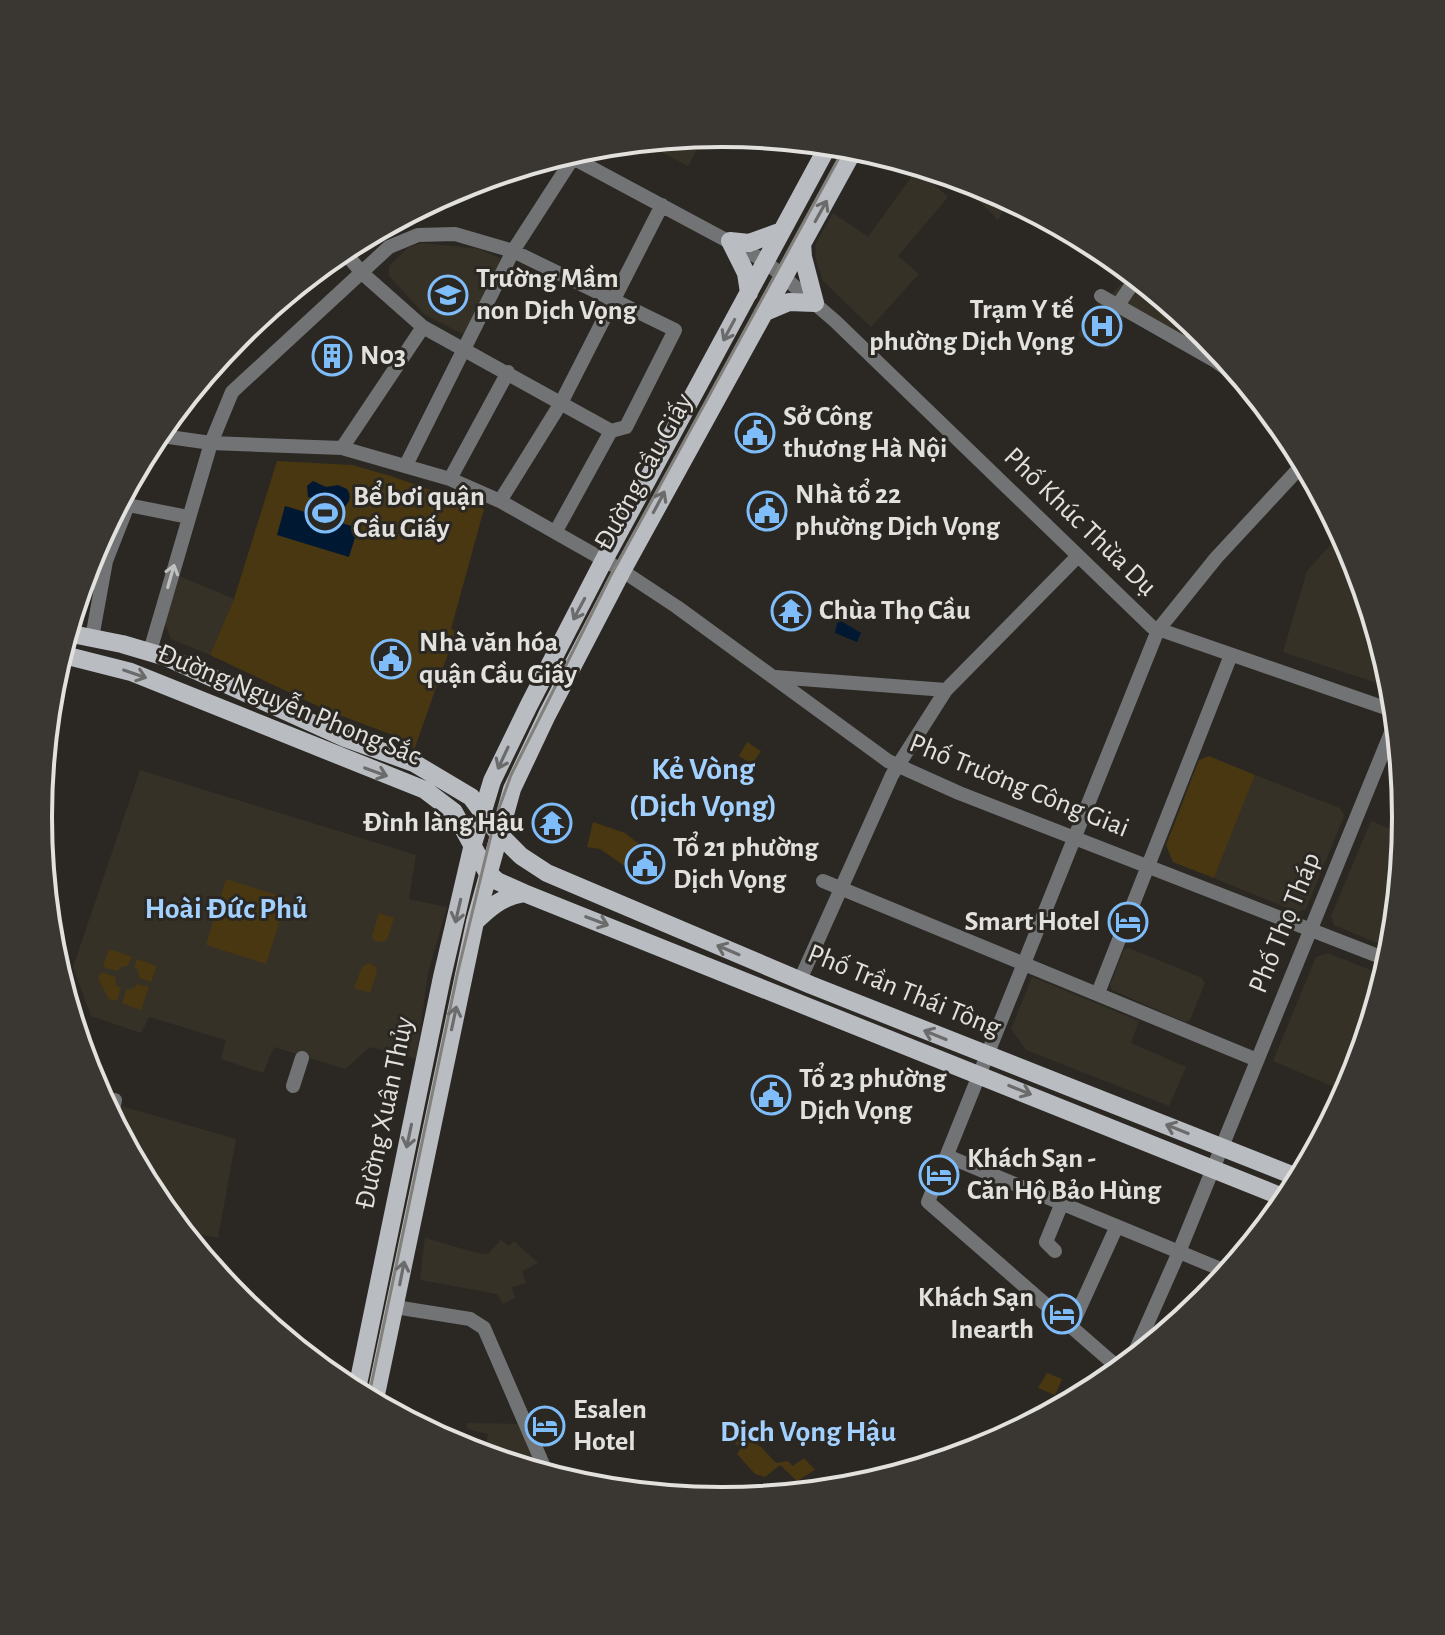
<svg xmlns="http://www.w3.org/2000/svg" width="1445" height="1635" viewBox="0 0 1445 1635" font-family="'Alegreya Sans',sans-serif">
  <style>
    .built { fill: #363127 }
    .green { fill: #483711 }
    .water { fill: #001831 }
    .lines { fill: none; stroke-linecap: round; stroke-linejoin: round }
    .minor { stroke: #717375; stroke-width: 14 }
    .major { stroke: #b9bdc2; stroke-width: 18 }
    .rail { stroke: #82807c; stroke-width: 3 }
    .oneway { stroke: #6b6b6b }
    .oneway2 { stroke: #c0c0be }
    .labels { text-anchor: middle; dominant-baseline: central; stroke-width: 6; stroke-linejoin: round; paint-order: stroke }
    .poi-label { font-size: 28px; font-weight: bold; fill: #e2e1dd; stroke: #2b2824; text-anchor: start }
    .street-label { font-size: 28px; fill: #e2e1dd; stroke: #2b2824 }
    .neighbourhood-label { font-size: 30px; font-weight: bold; fill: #a3d1ff; stroke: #2b2824 }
    .quarter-label { font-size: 32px; font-weight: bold; fill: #a3d1ff; stroke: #2b2824 }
    .rim { fill: none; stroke: #e2e1dd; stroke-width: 4 }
  </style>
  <rect width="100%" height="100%" fill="#2b2824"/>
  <!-- built -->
  <path class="built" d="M692,136L699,146L688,166L640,141Z
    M917,169L948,197L898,256L919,274L871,327L823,281L815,256L816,243L833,213L868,237Z
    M953,175L985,185L1010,199L998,220Z
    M423,243L479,249L499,258L502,270L465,335L425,315L389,276V266L409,247Z
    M1132,273L1196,325L1187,340L1110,296Z
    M1099,301L1125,317L1108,350L1077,335Z
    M1342,532L1355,556L1393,686H1386L1283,652L1307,571Z
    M179,576L234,599L210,655L171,639L164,622Z
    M140,770L416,855L409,899L447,907L428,973L416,1059L370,1047L345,1069L274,1047L263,1073L221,1059L226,1040L149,1017L141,1033L91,1016L73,967Z
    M1255,775L1340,808L1344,816L1306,909L1297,912L1214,878Z
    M1371,821L1405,835L1394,950L1334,925L1331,916Z
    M1129,948L1202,978L1205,983L1190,1020L1185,1022L1112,990L1110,985L1124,949Z
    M1327,953L1386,976L1355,1080L1348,1093L1273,1061L1316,957Z
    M1032,977L1139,1021L1131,1043L1186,1067L1169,1106L1026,1050L1011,1029Z
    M118,1105L236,1139L218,1238L180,1230L153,1197L114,1125Z
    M425,1238L477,1253L488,1254L501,1240L509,1246L514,1241L538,1263L522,1271L526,1283L512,1287L515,1298L503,1304L497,1294L420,1280Z
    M467,1423L518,1424L541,1474L484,1457L488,1434L467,1429Z"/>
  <!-- green -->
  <path class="green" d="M277,461L352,465L391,476L484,509L451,629L456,631L414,750L411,742L326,710L210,655L234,599Z
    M747,742L761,751L752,764L739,756Z
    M1209,756L1255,775L1214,878L1173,862L1166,845L1199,760Z
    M593,822L625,833L644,848L629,869L600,849L587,847Z
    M226,879L287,898L266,964L206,945Z
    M379,913L394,918L387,940L381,942L374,941L372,935Z
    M109,949L132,957L128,966H123L117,971L103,967Z
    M137,959L157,966L151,982L139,978L138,970L134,967Z
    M368,963L375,966L377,972L370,993L354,988L362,967Z
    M101,972L115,977L116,985L121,988L117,1001L109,999L98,979Z
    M137,984L149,987L141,1010L122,1003L126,990L134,988Z
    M1047,1373L1062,1379L1055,1395L1038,1388Z
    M733,1429L761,1447L776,1463L788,1461L793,1466L804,1458L815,1470L797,1481L780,1465L765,1477L755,1474L737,1454L741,1448L727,1437Z"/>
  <!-- water -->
  <path class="water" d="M313,481L326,487L338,485L347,489C354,499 346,509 336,510L324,501L308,497L307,486Z
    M285,506L358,528L349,557L277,535Z
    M841,621L861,633L857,642L835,633L837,623Z"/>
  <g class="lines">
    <!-- minor -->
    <path class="minor" d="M556,156L573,158L765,261L835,321L1152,627L1397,712
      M342,249L362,273L423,327L611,431
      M1101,296L1217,362L1249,385
      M1118,305L1137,277
      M155,435L211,443L342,448L450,479L500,501L618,568L677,607L888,761L959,793L1391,961
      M342,448L423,327
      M406,465L513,251L573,158
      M450,479L508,372
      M500,501L561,403L662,205
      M92,638L106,561L128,505L188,517
      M150,651L211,443L232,392L389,247L418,235L455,234L513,251L675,330L626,427L611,431L556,531
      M775,677L946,690
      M823,881L1257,1060
      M800,980L892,775L946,690L1078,556
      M1098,993L1231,655
      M293,1086L302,1058
      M111,1119L115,1100
      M947,1156L1230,1273
      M1055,1251L1046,1242L1062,1203
      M395,1307L470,1319L484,1328L548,1476
      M1071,1327L1117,1226
      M1129,1365L1179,1252L1397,718
      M1122,1371L928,1202L1158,630L1216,558L1305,462"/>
    <!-- major -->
    <path class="major" d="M730,241L746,273L749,293
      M730,241L749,243L782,231
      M802,243L803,257L815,303
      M763,313L789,302L815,303
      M67,633L122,644L166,657L345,738L414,763L471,797L498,833L521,856L547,873L811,985L1302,1179
      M60,654L131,672L425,790L454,812L487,872L497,881L524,893L1290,1200
      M475,922C489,908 503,896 524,893
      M356,1394L442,977L473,844L492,781L529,705L604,560L829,144
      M374,1404L475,922L512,789L547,715L622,571L856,146"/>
    <!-- rail -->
    <path class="rail" d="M368,1400L458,971L495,819L511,775L610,577L846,145"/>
  </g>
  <!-- one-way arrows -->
  <defs><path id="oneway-shaft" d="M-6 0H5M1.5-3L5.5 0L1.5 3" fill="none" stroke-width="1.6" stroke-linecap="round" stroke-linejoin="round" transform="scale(2)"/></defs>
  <g class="oneway">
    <use href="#oneway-shaft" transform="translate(821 211) rotate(-61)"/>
    <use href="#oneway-shaft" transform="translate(729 330) rotate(118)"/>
    <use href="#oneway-shaft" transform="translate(659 502) rotate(-62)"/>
    <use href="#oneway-shaft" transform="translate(579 609) rotate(118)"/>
    <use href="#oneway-shaft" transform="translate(135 674) rotate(19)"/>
    <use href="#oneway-shaft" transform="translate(503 758) rotate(115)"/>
    <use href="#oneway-shaft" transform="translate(376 772) rotate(20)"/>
    <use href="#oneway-shaft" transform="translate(458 911) rotate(103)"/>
    <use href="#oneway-shaft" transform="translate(597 921) rotate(21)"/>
    <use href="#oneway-shaft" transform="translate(728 950) rotate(-157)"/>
    <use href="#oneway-shaft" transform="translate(454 1018) rotate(-78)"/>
    <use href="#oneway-shaft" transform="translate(935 1035) rotate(-158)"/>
    <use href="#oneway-shaft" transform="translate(1020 1090) rotate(22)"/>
    <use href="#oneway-shaft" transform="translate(1177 1129) rotate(-158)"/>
    <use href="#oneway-shaft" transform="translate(409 1136) rotate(102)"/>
    <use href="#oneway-shaft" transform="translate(402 1273) rotate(-79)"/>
  </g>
  <use class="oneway2" href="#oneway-shaft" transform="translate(171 576) rotate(-74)"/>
  <!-- icons -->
  <defs>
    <symbol id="school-ring" viewBox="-11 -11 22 22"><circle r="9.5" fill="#2b2824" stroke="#7ebdf9" stroke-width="1.5"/><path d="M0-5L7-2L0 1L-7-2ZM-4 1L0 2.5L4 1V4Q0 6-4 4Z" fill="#7ebdf9"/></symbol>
    <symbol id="hospital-ring" viewBox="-11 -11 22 22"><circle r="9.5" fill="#2b2824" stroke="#7ebdf9" stroke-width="1.5"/><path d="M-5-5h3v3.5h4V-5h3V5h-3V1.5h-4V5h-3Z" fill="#7ebdf9"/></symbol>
    <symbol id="building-ring" viewBox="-11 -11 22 22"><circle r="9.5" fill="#2b2824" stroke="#7ebdf9" stroke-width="1.5"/><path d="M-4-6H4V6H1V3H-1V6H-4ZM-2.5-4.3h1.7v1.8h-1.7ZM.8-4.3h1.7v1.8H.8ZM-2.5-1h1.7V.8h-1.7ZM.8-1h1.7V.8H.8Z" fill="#7ebdf9"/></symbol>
    <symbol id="civic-ring" viewBox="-11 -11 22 22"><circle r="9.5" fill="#2b2824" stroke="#7ebdf9" stroke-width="1.5"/><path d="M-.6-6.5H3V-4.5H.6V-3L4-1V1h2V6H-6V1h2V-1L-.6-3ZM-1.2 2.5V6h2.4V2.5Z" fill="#7ebdf9"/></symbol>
    <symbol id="stadium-ring" viewBox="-11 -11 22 22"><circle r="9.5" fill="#2b2824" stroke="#7ebdf9" stroke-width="1.5"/><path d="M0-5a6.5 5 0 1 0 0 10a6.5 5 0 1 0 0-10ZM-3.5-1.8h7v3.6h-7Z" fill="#7ebdf9"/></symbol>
    <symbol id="temple-ring" viewBox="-11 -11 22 22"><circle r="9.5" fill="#2b2824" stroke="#7ebdf9" stroke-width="1.5"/><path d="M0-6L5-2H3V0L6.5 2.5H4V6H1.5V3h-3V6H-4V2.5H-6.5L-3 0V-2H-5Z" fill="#7ebdf9"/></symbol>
    <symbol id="hotel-ring" viewBox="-11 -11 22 22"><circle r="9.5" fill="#2b2824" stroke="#7ebdf9" stroke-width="1.5"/><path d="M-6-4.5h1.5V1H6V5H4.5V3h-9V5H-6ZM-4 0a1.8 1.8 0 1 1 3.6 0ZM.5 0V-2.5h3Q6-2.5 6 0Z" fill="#7ebdf9"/></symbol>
  </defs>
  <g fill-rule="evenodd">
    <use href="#school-ring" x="426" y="273" width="44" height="44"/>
    <use href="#hospital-ring" x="1080" y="304" width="44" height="44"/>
    <use href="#building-ring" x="310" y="334" width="44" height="44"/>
    <use href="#civic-ring" x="733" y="411" width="44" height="44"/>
    <use href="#civic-ring" x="745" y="489" width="44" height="44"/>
    <use href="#stadium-ring" x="303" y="491" width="44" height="44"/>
    <use href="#temple-ring" x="769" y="589" width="44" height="44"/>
    <use href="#civic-ring" x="369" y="637" width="44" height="44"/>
    <use href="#temple-ring" x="530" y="801" width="44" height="44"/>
    <use href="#civic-ring" x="623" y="842" width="44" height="44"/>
    <use href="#hotel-ring" x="1106" y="900" width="44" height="44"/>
    <use href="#civic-ring" x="749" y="1073" width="44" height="44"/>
    <use href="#hotel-ring" x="917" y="1153" width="44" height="44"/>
    <use href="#hotel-ring" x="1040" y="1292" width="44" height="44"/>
    <use href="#hotel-ring" x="523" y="1404" width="44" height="44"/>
  </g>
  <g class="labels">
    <!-- poi labels -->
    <g class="poi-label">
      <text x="476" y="279">Trường Mầm<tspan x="476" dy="32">non Dịch Vọng</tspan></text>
      <text x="1074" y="310" text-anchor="end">Trạm Y tế<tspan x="1074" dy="32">phường Dịch Vọng</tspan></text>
      <text x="360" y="356">N03</text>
      <text x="783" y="417">Sở Công<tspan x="783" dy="32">thương Hà Nội</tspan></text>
      <text x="795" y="495">Nhà tổ 22<tspan x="795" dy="32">phường Dịch Vọng</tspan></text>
      <text x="353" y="497">Bể bơi quận<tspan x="353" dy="32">Cầu Giấy</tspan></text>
      <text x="819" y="611">Chùa Thọ Cầu</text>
      <text x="419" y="643">Nhà văn hóa<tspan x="419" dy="32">quận Cầu Giấy</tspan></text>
      <text x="524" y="823" text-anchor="end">Đình làng Hậu</text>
      <text x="673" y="848">Tổ 21 phường<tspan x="673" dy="32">Dịch Vọng</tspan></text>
      <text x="1100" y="922" text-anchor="end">Smart Hotel</text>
      <text x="799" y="1079">Tổ 23 phường<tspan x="799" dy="32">Dịch Vọng</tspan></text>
      <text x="967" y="1159">Khách Sạn -<tspan x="967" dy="32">Căn Hộ Bảo Hùng</tspan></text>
      <text x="1034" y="1298" text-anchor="end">Khách Sạn<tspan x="1034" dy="32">Inearth</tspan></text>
      <text x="573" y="1410">Esalen<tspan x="573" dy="32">Hotel</tspan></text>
    </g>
    <!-- street labels -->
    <g class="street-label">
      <text transform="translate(644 472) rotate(-61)">Đường Cầu Giấy</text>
      <text transform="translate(1080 522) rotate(44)">Phố Khúc Thừa Dụ</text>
      <text transform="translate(289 705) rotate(22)">Đường Nguyễn Phong Sắc</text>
      <text transform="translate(1019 786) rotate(22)">Phố Trương Công Giai</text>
      <text transform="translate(1285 923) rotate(-68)">Phố Thọ Tháp</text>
      <text transform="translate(904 991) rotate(22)">Phố Trần Thái Tông</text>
      <text transform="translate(385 1113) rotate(-78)">Đường Xuân Thủy</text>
    </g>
    <!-- neighbourhood labels -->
    <g class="neighbourhood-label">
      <text x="226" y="909">Hoài Đức Phủ</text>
      <text x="808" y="1432">Dịch Vọng Hậu</text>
    </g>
    <!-- quarter labels -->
    <g class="quarter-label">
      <text x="703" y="769">Kẻ Vòng<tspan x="703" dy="37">(Dịch Vọng)</tspan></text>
    </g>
  </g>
  <!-- crop -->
  <path d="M0 0H1445V1635H0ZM52 817a670 670 0 1 1 1340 0a670 670 0 1 1-1340 0Z" fill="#3a3733" fill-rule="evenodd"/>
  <path class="rim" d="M52 817a670 670 0 1 1 1340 0a670 670 0 1 1-1340 0Z"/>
</svg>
